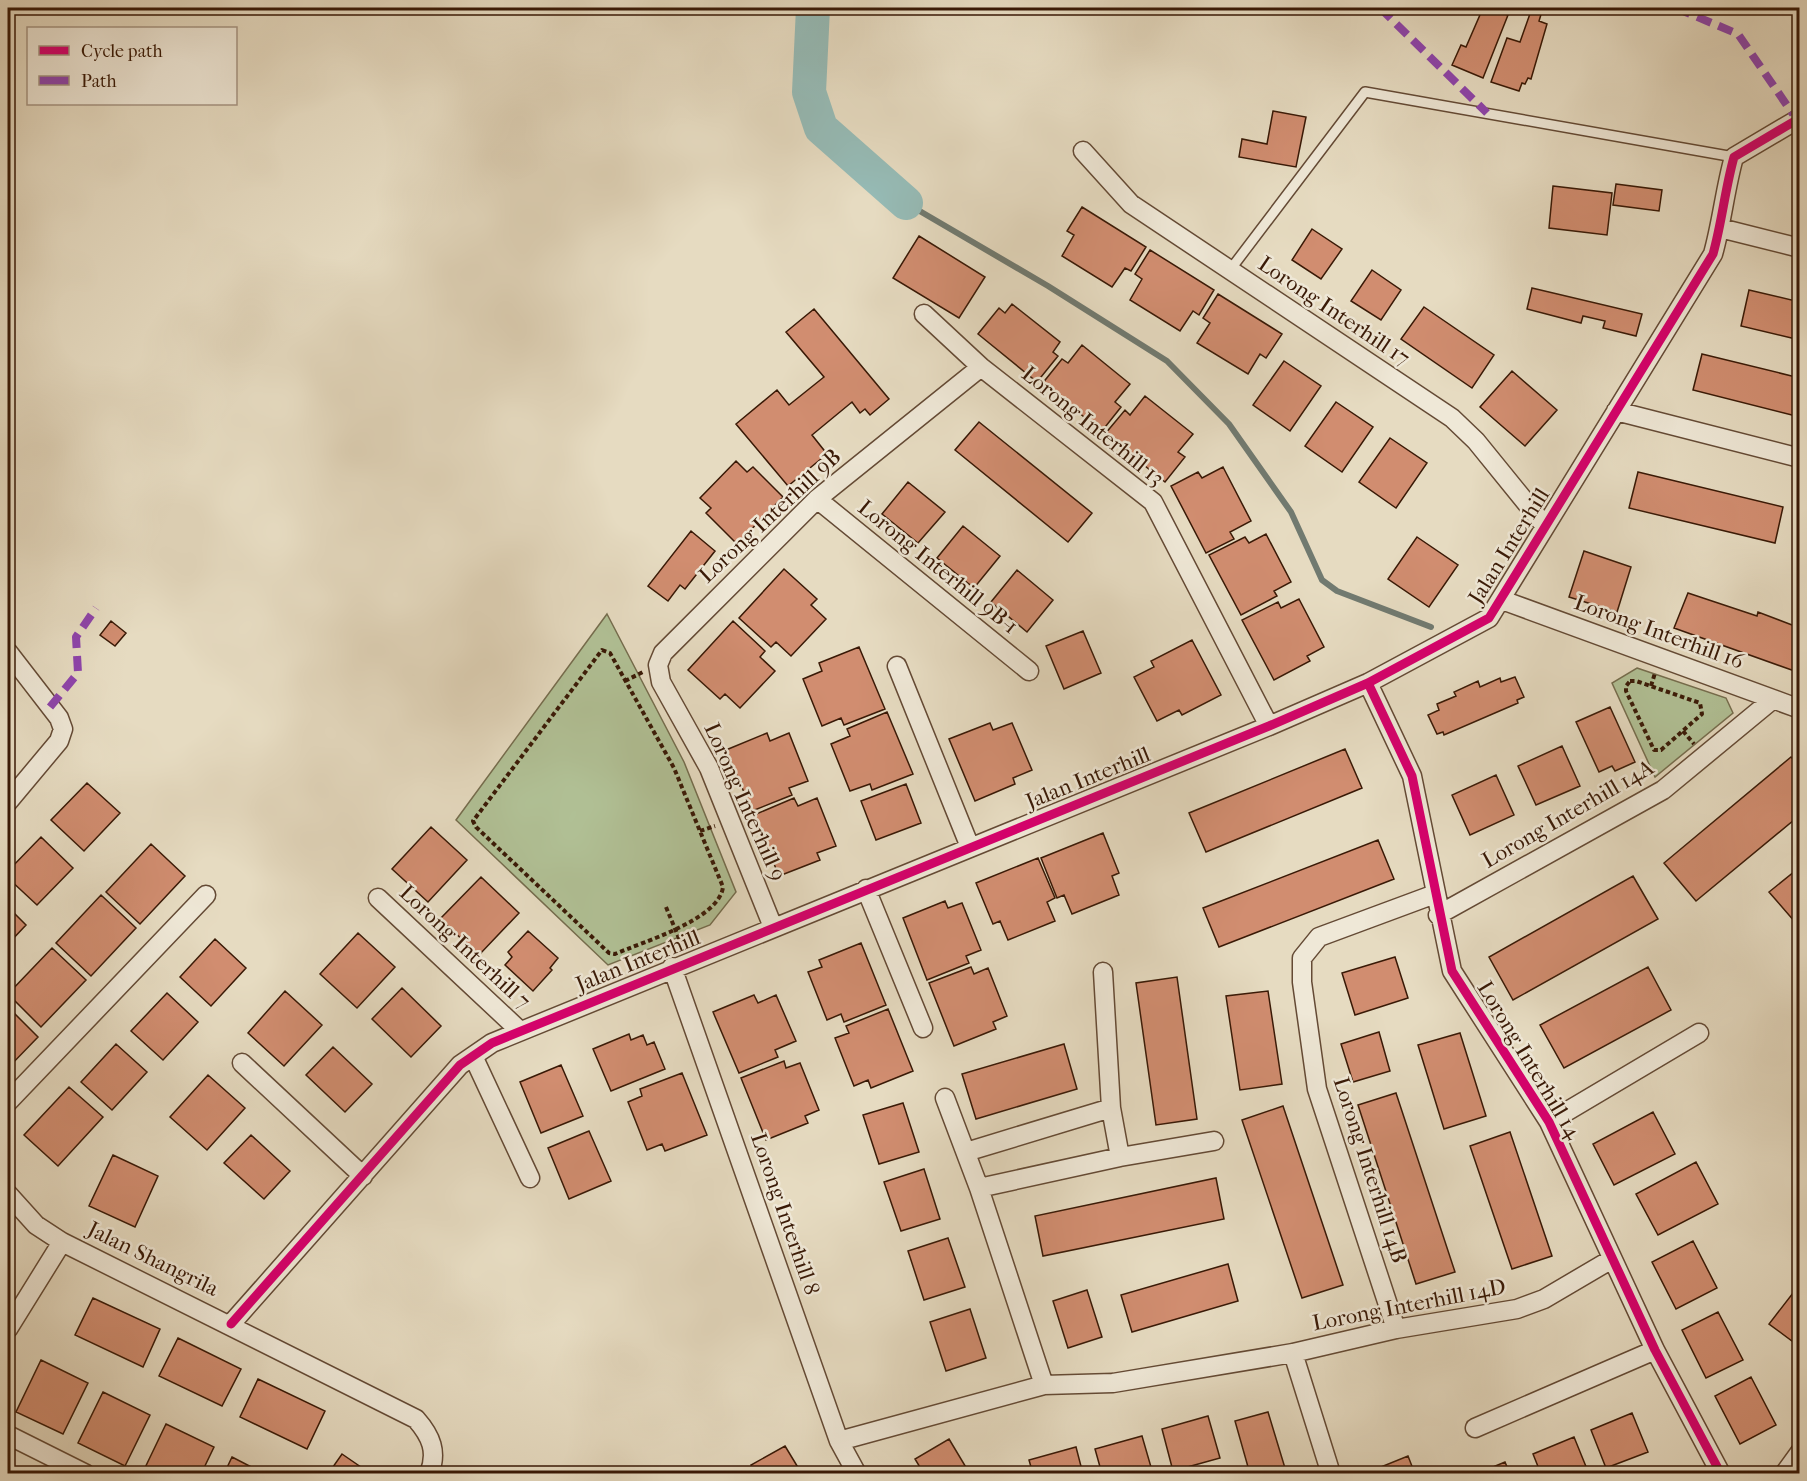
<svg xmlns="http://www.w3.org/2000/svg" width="1807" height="1481" viewBox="0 0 1807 1481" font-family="'IM FELL French Canon',serif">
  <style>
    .green { fill: #b1c196; stroke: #756d4e; stroke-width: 1.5 }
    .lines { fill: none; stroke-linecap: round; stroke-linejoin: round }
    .stream { stroke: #717a70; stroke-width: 6 }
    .river { stroke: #96bbb6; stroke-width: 34 }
    .building { fill: #d18d70; stroke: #391906; stroke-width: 1.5 }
    .service-casing { stroke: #644a35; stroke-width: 12 }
    .minor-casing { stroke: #644a35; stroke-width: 21 }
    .path { stroke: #391906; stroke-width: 4; stroke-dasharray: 4.5 3; stroke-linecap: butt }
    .service { stroke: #efe8d7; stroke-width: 9 }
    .minor { stroke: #efe8d7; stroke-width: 18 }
    .quiet { stroke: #8e44ad; stroke-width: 8; stroke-dasharray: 15 8; stroke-linecap: butt }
    .cycleway-casing { stroke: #efe8d7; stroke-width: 13 }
    .cycleway { stroke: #d6006c; stroke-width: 9 }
    .labels { text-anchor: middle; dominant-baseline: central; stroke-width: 5; stroke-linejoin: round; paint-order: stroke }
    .street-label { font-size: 22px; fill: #391906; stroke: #efe8d7 }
  </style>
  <rect width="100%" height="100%" fill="#e6dbc1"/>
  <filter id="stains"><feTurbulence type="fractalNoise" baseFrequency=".00333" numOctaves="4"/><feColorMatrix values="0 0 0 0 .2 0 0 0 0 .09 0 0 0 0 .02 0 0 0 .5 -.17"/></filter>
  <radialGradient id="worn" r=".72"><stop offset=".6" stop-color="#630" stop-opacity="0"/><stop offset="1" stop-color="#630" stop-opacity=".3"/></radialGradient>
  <!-- green -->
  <path class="green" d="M607,614L684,762L736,892L710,925L608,965L456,820Z
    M1637,668L1726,698L1733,713L1655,777L1612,683Z"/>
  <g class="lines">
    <!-- stream -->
    <path class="stream" d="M906,203L1048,286L1167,361L1229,424L1291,512L1322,580L1337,591L1431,627"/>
    <!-- river -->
    <path class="river" d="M813,8L809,92L821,128L906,203"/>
  </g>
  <!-- building -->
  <path class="building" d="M1483,8L1508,15L1483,78L1452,65L1461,45L1466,47Z
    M1532,8H1543L1539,21L1547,24L1531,79L1528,78L1525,84L1522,83L1519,91L1491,82L1507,38L1520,42Z
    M1273,111L1306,117L1296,167L1239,157L1242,139L1267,144Z
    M1616,184L1662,190L1659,211L1613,205Z
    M1553,186L1612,193L1607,235L1549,228Z
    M1082,207L1146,247L1131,271L1125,268L1112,287L1062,256L1074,235L1067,231Z
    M1312,229L1342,249L1321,279L1292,260Z
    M919,236L985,277L959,318L893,278Z
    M1150,250L1214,290L1199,315L1193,311L1180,331L1130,300L1142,279L1135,274Z
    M1372,270L1401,290L1381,320L1351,301Z
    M1532,288L1642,314L1636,336L1603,328L1605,321L1583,316L1581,323L1527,309Z
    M1749,290L1800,302V340L1741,326Z
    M1218,294L1282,334L1266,358L1260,354L1248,374L1197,343L1210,323L1203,318Z
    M1012,304L1060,342L1053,352L1058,356L1037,382L978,334L999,308L1005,313Z
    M1424,307L1494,355L1472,388L1401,339Z
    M814,309L889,399L870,415L865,409L860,413L852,402L812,435L827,454L788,486L736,424L777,390L789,405L824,377L786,332Z
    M1082,345L1130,384L1115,402L1121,407L1102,431L1042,384L1062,359L1068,363Z
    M1702,354L1800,378V417L1693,390Z
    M1284,361L1321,386L1290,431L1253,405Z
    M1512,371L1557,410L1525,446L1480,407Z
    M1145,396L1193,434L1178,452L1185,457L1165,482L1105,434L1125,410L1130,415Z
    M1336,402L1373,427L1342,472L1305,446Z
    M979,422L1092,513L1068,542L955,450Z
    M1390,438L1427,463L1396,508L1359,482Z
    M736,461L747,472L753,467L783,497L737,544L706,513L711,508L700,498Z
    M1223,467L1251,521L1230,532L1234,539L1206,553L1171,486L1198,472L1202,478Z
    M1638,472L1783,507L1775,543L1629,508Z
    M908,482L945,512L918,543L882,514Z
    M963,526L1000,556L974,588L937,558Z
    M691,531L715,551L685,589L680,585L668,601L648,586Z
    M1266,534L1291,582L1274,591L1277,596L1241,615L1209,555L1245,537L1249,543Z
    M1417,537L1458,565L1429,607L1388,579Z
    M1584,551L1631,567L1617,612L1569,597Z
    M784,569L817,599L811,605L826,619L791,656L776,642L771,647L739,618Z
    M1017,570L1053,600L1027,632L991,602Z
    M1688,593L1757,616L1758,612L1800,628V673L1674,628Z
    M1299,599L1324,647L1307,656L1310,661L1274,680L1242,620L1278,602L1281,608Z
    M111,621L126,633L115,646L100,635Z
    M733,621L765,651L760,657L775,671L740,708L725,694L720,699L688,670Z
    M1083,631L1101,673L1064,689L1046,646Z
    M1192,640L1221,695L1182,715L1179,710L1157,721L1134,677L1154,667L1151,661Z
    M859,647L885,709L844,725L841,718L822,726L803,679L822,671L819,663Z
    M1515,677L1524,697L1517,700L1518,703L1444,735L1443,732L1437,734L1428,715L1439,710L1437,704L1456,696L1454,692L1478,681L1480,687L1500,678L1501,682Z
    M1610,707L1635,762L1615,771L1612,766L1599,772L1576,722Z
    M887,712L913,774L872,790L870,784L850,791L831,744L850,736L847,729Z
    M990,723L993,730L1012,723L1032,770L1013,778L1015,784L975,801L949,739Z
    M767,733L770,741L789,733L808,781L789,788L792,795L752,811L726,750Z
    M1562,746L1580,786L1536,805L1518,766Z
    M1345,749L1362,788L1206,852L1189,813Z
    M1791,757L1800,766V815L1696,901L1664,863Z
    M1496,775L1514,815L1470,835L1452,795Z
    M87,783L120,813L84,851L51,820Z
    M906,784L921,823L876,840L861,801Z
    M794,798L798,806L817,798L836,846L817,853L820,860L779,876L754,815Z
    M431,827L467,860L428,902L392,869Z
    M1103,833L1119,873L1112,876L1119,895L1072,914L1064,895L1057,898L1041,858Z
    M41,837L73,868L37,905L8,878V871Z
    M1378,840L1394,879L1219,947L1203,908Z
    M151,844L185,876L140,924L106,892Z
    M1038,858L1055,898L1047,902L1055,921L1008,940L1000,921L993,924L976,883Z
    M1800,867V918L1795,922L1769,892Z
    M1633,876L1658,919L1513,1000L1489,957Z
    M481,877L519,913L479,955L440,919Z
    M101,895L136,928L91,976L56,943Z
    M945,901L948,908L962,903L981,950L966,956L969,963L927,980L903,918Z
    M8,907L26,925L8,944Z
    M528,931L558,958L550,968L552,970L533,991L505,965L512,957L508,952Z
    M358,933L395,967L357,1008L320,974Z
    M215,939L246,968L211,1006L180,977Z
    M861,943L886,1005L844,1022L841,1014L827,1020L808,972L822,967L819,960Z
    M52,948L86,980L41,1027L8,994Z
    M1395,957L1408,998L1355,1015L1342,973Z
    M971,967L974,974L988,968L1007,1016L993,1022L996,1029L954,1046L929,983Z
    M1648,967L1671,1010L1564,1068L1540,1025Z
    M1177,977L1197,1119L1156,1125L1136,983Z
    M402,988L441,1026L411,1057L372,1019Z
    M285,991L322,1025L284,1066L248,1033Z
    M1268,991L1282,1084L1240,1090L1226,996Z
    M167,993L198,1022L163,1060L131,1031Z
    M754,995L758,1003L776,995L796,1041L775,1050L778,1057L739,1073L713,1012Z
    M8,1007L38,1037L8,1068Z
    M888,1009L913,1071L871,1088L868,1080L854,1086L835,1038L849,1033L846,1026Z
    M1379,1032L1390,1071L1353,1082L1341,1044Z
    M1460,1033L1486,1116L1444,1129L1418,1045Z
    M629,1034L631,1040L643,1035L647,1045L654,1042L665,1069L611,1091L593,1049Z
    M116,1044L147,1072L112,1110L81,1082Z
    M1064,1044L1077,1089L976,1119L962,1074Z
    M333,1047L372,1084L345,1112L306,1075Z
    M784,1061L786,1068L800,1063L819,1110L805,1116L808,1123L766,1140L741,1078Z
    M561,1065L583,1116L541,1133L520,1082Z
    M682,1073L707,1135L665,1151L662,1144L647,1150L628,1102L642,1096L640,1089Z
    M208,1075L245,1108L207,1150L170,1117Z
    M69,1087L103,1117L58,1166L24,1135Z
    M1396,1093L1455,1272L1416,1284L1358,1105Z
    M903,1103L919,1152L879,1164L863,1115Z
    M1283,1106L1343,1285L1302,1298L1242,1120Z
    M1653,1112L1675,1154L1614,1185L1593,1144Z
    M589,1131L611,1181L569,1199L548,1148Z
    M1510,1132L1552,1256L1512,1269L1470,1146Z
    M251,1135L290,1171L264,1199L224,1163Z
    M113,1155L158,1176L135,1227L89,1206Z
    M1696,1162L1718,1204L1658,1235L1636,1194Z
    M924,1169L940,1219L901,1231L884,1182Z
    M1216,1178L1224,1219L1043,1256L1035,1216Z
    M948,1238L965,1287L924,1300L908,1251Z
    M1693,1241L1717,1288L1676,1309L1652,1262Z
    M1228,1264L1238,1301L1132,1332L1121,1295Z
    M1800,1284V1347L1769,1324Z
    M1087,1290L1102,1337L1068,1348L1053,1301Z
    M93,1298L160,1329L143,1367L75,1335Z
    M970,1309L986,1358L946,1371L930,1322Z
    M1718,1312L1743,1360L1706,1378L1682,1330Z
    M178,1338L241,1369L222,1406L159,1376Z
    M41,1360L88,1383L63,1434L16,1412Z
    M1751,1377L1776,1425L1740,1444L1715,1396Z
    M258,1379L325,1411L307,1449L240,1417Z
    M103,1392L150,1415L125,1466L78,1443Z
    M1268,1412L1285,1468L1266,1474H1250L1235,1421Z
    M1632,1413L1648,1452L1606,1468L1591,1430Z
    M1208,1416L1220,1458L1173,1471L1162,1429Z
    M166,1424L214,1447L201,1474H142Z
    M1142,1436L1153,1474H1102L1095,1449Z
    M1574,1437L1589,1474H1541L1533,1454Z
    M949,1439L970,1474H924L915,1459Z
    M785,1446L802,1474H756L751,1465Z
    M1076,1447L1083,1474H1033L1029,1460Z
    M342,1454L371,1474H328Z
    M1408,1456L1415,1474H1367L1366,1473Z
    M232,1457L265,1474H224Z
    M1505,1462L1510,1474H1476Z"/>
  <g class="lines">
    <defs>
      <path id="service" d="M1230,270L1365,92L1734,157"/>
      <path id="minor" d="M1083,151L1131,204L1452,418L1476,441L1545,526
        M1720,228L1800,248
        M924,314L981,367L1153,502L1269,726
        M1616,411L1800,458
        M817,499L1029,671
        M1502,600L1800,709
        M8,652L59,718L63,729L59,741L8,802
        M897,666L970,847
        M1368,683L1412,776L1452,971L1549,1122L1655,1350L1721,1474
        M866,889L923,1028
        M378,898L519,1030
        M1438,915L1663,790L1772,700
        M773,927L709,768L661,682L658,665L663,653L817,499L981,367
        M672,967L839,1441L857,1474
        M1103,972L1111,1108L1120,1157
        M473,1056L530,1178
        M242,1063L363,1176
        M945,1098L979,1188L1044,1385
        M8,1102L206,895
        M1549,1122L1699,1033
        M966,1152L1111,1108
        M979,1188L1120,1157L1214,1141
        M8,1194L36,1225L62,1242L416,1419C431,1436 438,1452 429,1474
        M231,1324L460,1065L492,1043L1269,726L1368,683L1489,618L1713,254C1722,222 1725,189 1734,157L1800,118
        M8,1329L62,1242
        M1396,1329L1317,1089L1302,982V958L1319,937L1435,894
        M1475,1428L1655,1350
        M8,1435L86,1474
        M839,1441L1044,1385L1113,1383L1293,1353
        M1331,1474L1293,1353L1396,1329L1517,1309L1544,1299L1612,1259
        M1784,1474L1800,1452"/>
    </defs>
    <!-- service casing -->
    <use href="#service" class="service-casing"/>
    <!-- minor casing -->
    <use href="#minor" class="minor-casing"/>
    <!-- path -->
    <path class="path" d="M602,650L610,653L674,768L723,887C719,920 642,942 615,954L609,953L476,827L473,821Z
      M625,681L643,672
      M1630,681H1636L1700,703L1702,714L1661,750H1654L1626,691V686Z
      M1651,686L1655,673
      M1683,731L1694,744
      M700,831L715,826
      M666,907L683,948"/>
    <!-- service -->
    <use href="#service" class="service"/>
    <!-- minor -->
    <use href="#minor" class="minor"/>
    <!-- quiet -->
    <path class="quiet" d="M1380,8L1487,113
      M1676,8L1738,34L1797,120
      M50,707L78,673L76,637L96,608"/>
    <defs>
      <path id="cycleway" d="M1368,683L1412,776L1452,971L1549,1122L1655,1350L1721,1474
        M231,1324L460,1065L492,1043L1269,726L1368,683L1489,618L1713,254C1722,222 1725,189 1734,157L1800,118"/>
    </defs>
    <!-- cycleway casing -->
    <use href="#cycleway" class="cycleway-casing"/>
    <!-- cycleway -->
    <use href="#cycleway" class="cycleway"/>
  </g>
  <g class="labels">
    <!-- street labels -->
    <g class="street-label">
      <text transform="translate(1334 311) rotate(34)">Lorong Interhill 17</text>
      <text transform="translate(1093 426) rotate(39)">Lorong Interhill 13</text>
      <text transform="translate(770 516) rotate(-43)">Lorong Interhill 9B</text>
      <text transform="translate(1509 546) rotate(-58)">Jalan Interhill</text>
      <text transform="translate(938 567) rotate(39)">Lorong Interhill 9B-1</text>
      <text transform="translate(1659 632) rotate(20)">Lorong Interhill 16</text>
      <text transform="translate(1088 778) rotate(-22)">Jalan Interhill</text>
      <text transform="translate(745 802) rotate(66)">Lorong Interhill 9</text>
      <text transform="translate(1568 814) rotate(-30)">Lorong Interhill 14A</text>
      <text transform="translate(465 947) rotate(43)">Lorong Interhill 7</text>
      <text transform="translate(638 961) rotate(-22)">Jalan Interhill</text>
      <text transform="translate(1529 1060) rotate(59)">Lorong Interhill 14</text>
      <text transform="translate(1370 1170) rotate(72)">Lorong Interhill 14B</text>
      <text transform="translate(785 1214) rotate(71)">Lorong Interhill 8</text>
      <text transform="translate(153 1259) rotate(26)">Jalan Shangrila</text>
      <text transform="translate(1409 1305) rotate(-11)">Lorong Interhill 14D</text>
    </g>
  </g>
  <!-- margin -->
  <rect width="1807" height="1481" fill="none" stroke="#e6dbc1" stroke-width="30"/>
  <rect x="9" y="9" width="1789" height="1463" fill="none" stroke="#391906" stroke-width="3"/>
  <rect x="15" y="15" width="1777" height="1451" fill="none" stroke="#391906" stroke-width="1.5"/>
  <!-- legend -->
  <rect x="27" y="27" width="210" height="78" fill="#efe8d7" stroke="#a69583" stroke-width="1.5"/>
  <rect x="39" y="46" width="30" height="9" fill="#d6006c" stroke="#a69583" stroke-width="1.5"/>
  <text x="81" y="57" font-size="18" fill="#391906">Cycle path</text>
  <rect x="39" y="76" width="30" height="9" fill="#8e44ad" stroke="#a69583" stroke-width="1.5"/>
  <text x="81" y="87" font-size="18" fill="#391906">Path</text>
  <rect width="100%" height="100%" filter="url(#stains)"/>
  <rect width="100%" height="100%" fill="url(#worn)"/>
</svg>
